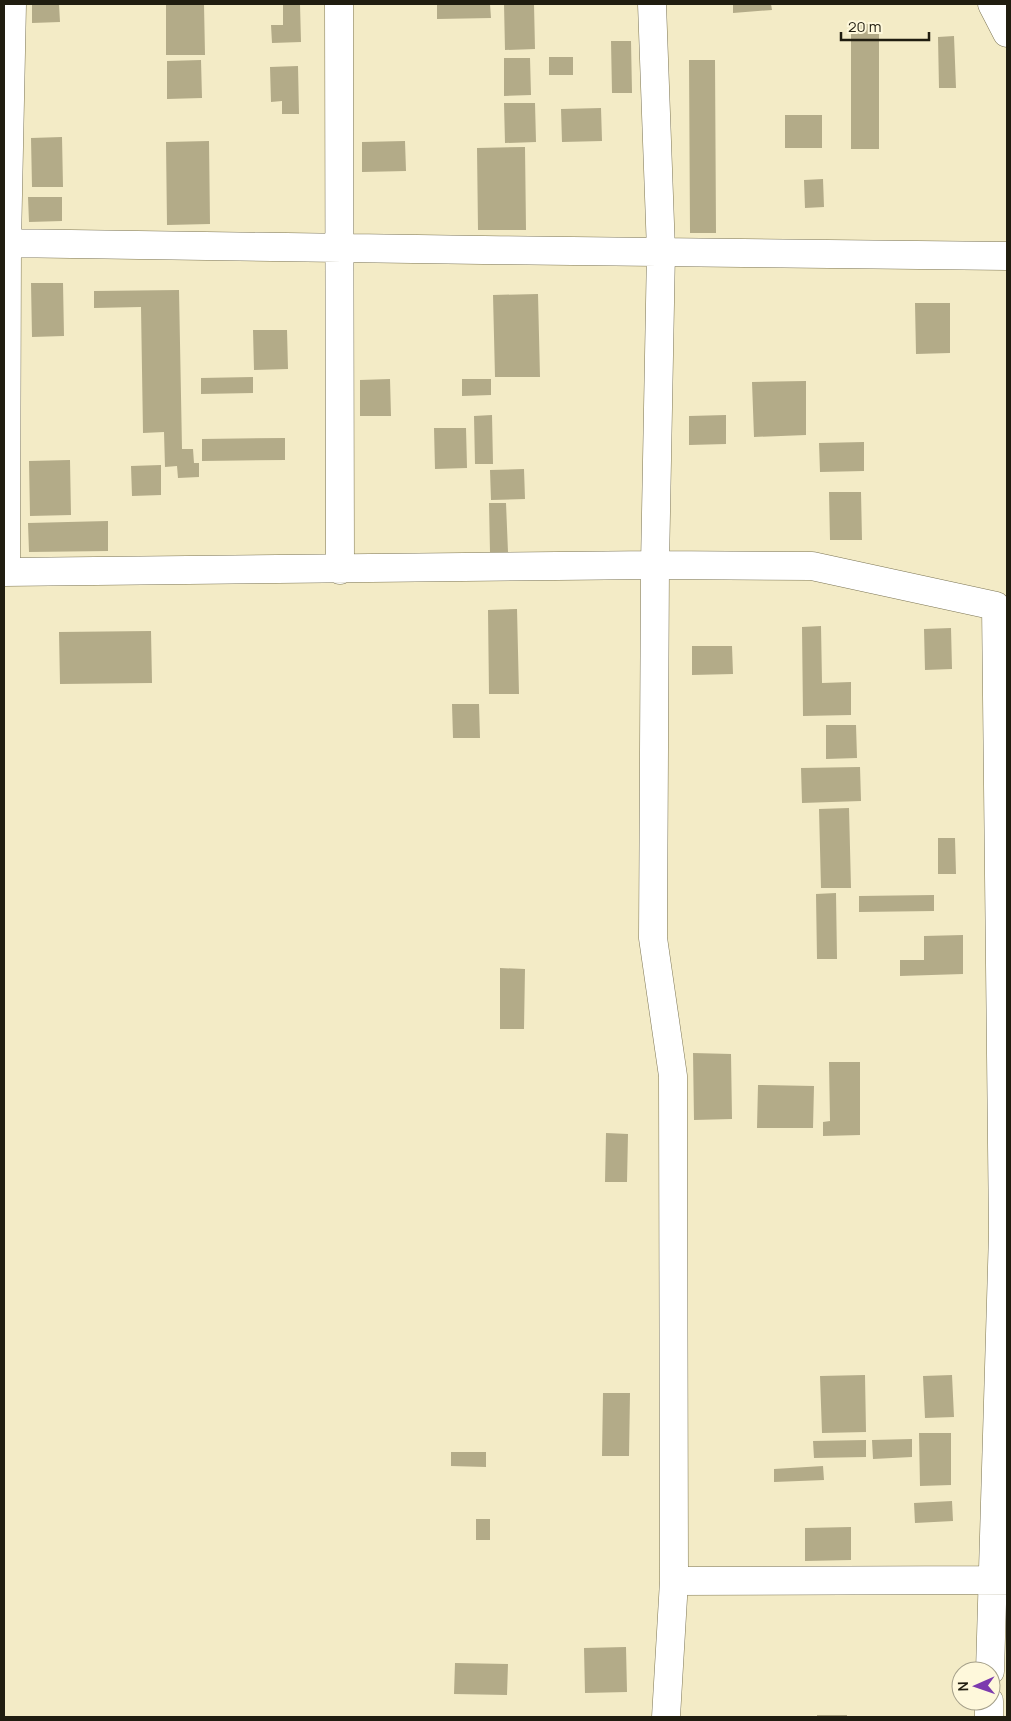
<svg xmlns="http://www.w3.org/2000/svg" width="1011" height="1721" viewBox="0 0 1011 1721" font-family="Manrope,sans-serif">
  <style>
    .building { fill: #b3ab88 }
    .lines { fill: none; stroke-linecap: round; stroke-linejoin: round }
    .minor-casing { stroke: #7c7554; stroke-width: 29 }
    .major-casing { stroke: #7c7554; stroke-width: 29 }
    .minor { stroke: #fff; stroke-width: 28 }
    .major { stroke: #fff; stroke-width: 28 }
  </style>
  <rect width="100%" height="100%" fill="#f3ebc6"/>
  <!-- building -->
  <path class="building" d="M32,4H59L60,22L32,23Z
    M166,4H204L205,55H166Z
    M283,4H300L301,42L272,43L271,25H283Z
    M437,4H490L491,18L437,19Z
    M504,4H534L535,49L505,50Z
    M733,4H771L772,10L733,13Z
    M851,24H879V149H851Z
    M954,36L956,88H939L938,37Z
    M611,41H631L632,93H612Z
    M549,57H573V75H549Z
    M504,58H530L531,95L504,96Z
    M201,60L202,98L167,99V61Z
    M689,60H715L716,233H690Z
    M298,66L299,114H282V101L271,102L270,67Z
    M504,103H535L536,142L505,143Z
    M601,108L602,141L562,142L561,109Z
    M785,115H822V148H785Z
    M62,137L63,187H32L31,138Z
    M209,141L210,224L167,225L166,142Z
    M405,141L406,171L362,172V142Z
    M525,147L526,230H478L477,148Z
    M823,179L824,207L805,208L804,180Z
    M28,197H62V221L29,222Z
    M31,283H63L64,336L32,337Z
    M179,290L182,449H193L194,463H199V477L178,478L177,466L165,467L164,432L143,433L141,307L94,308V291Z
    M538,294L540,377H495L493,295Z
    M915,303H950V353L916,354Z
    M253,330H287L288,369L254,370Z
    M253,377V393L201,394V378Z
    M390,379L391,416H360V380Z
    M462,379H491V395L462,396Z
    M806,381V435L754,437L752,382Z
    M492,415L493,464H475L474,416Z
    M726,415V444L689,445V416Z
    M434,428H466L467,468L435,469Z
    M285,438V460L202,461V439Z
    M864,442V471L820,472L819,443Z
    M70,460L71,515L30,516L29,461Z
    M161,465V495L132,496L131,466Z
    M524,469L525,499L491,500L490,470Z
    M829,492H861L862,540H830Z
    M489,503H506L508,552H490Z
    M108,521V551L29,552L28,523Z
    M517,609L519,694H489L488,610Z
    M821,626L822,683L851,682V715L803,716L802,627Z
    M951,628L952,669L925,670L924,629Z
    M151,631L152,683L60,684L59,632Z
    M692,646H732L733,674L692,675Z
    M452,704H479L480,738H453Z
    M826,725H856L857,758L826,759Z
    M860,767L861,801L802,803L801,768Z
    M849,808L851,888H821L819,809Z
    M938,838H955L956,874H938Z
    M836,893L837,959H817L816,894Z
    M934,895V911L859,912V896Z
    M963,935V974L900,976V960H924V936Z
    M500,968L525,969L524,1029H500Z
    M693,1053L731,1054L732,1119L694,1120Z
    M829,1062H860V1135L823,1136V1122L830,1121Z
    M758,1085L814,1086L813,1128H757Z
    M606,1133L628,1134L627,1182H605Z
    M865,1375L866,1432L822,1433L820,1376Z
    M952,1375L954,1417L925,1418L923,1376Z
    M603,1393H630L629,1456H602Z
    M919,1433H951V1485L920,1486Z
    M912,1439V1457L873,1459L872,1440Z
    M866,1440V1457L814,1458L813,1441Z
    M451,1452H486V1467L451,1466Z
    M823,1466L824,1480L774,1482V1469Z
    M952,1501L953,1521L915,1523L914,1503Z
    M476,1519H490V1540H476Z
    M851,1527V1560L805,1561V1528Z
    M626,1647L627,1692L585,1693L584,1648Z
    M455,1663L508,1664L507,1695L454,1694Z
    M817,1715H847V1717H817Z"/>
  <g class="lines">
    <defs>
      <path id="minor" d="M339,4L340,570
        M652,4L661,251L655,565L653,938L673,1076L674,1581L666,1717
        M4,243C338,250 673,251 1007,256
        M4,572L655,565L812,566L996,606L1003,1233L990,1671
        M6,572L7,243L12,4
        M674,1581L1007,1580
        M989,1717V1701"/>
      <path id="major" d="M992,4L1007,33"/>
    </defs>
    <!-- minor casing -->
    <use href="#minor" class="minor-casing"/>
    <!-- major casing -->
    <use href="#major" class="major-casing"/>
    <!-- minor -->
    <use href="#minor" class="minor"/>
    <!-- major -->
    <use href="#major" class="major"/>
  </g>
  <!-- border -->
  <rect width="1011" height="1721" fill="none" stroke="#201d10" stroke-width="10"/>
  <!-- north arrow -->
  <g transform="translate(976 1686) rotate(268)"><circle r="24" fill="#fef8db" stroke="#a5a08a"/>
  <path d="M0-4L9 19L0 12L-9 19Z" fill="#7c3aae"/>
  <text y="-8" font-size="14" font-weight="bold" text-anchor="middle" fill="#201d10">N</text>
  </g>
  <!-- scale -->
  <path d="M841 32v8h88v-8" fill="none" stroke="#201d10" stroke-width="2.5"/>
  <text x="848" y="32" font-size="15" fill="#201d10" stroke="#fef8db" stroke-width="4" paint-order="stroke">20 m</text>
</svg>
